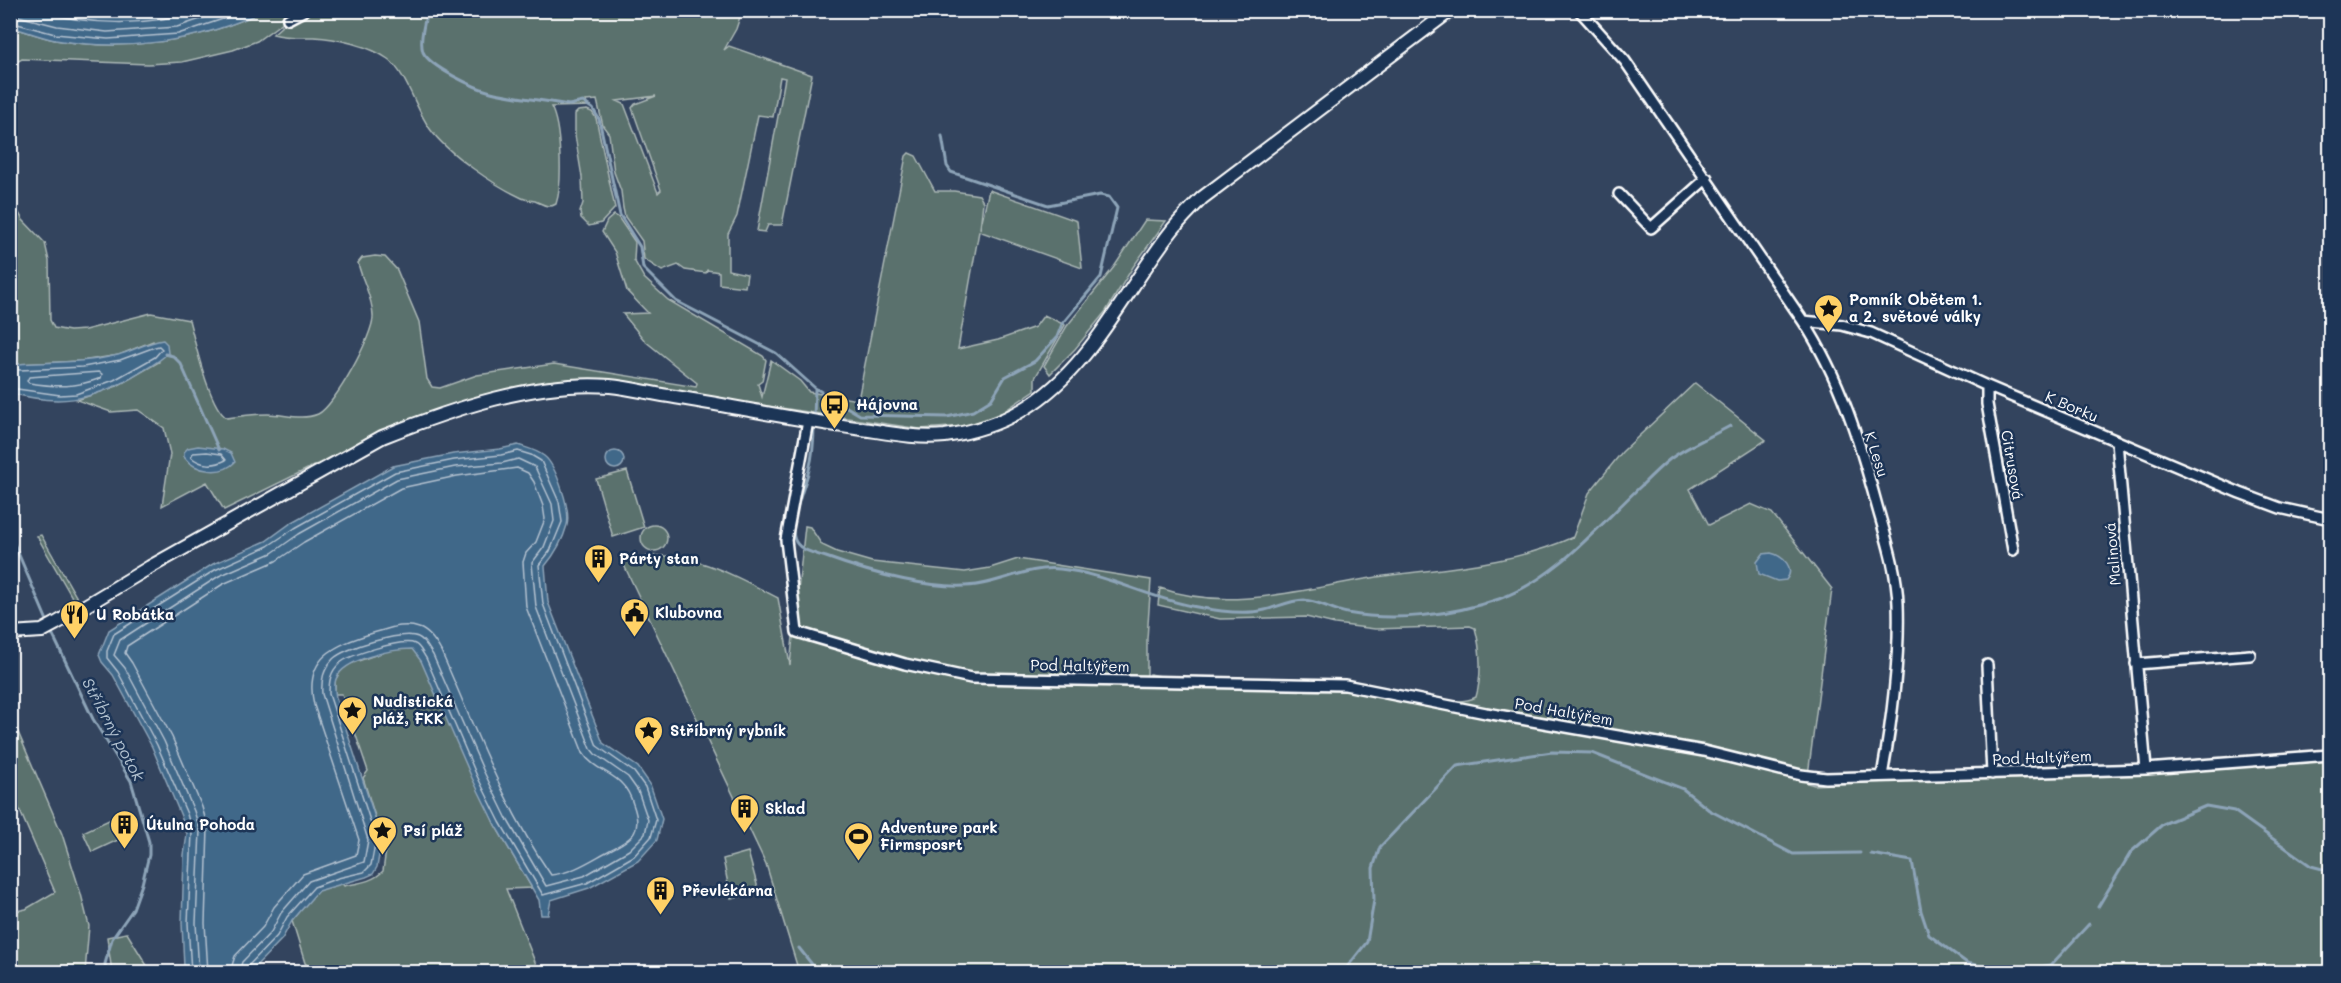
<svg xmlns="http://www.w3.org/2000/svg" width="2341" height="983" viewBox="0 0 2341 983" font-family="Mali,sans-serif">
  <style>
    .green { fill: #5a716d; stroke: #acb8b6; stroke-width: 1.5; fill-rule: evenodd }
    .water { fill: #416789; stroke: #8da4b8; stroke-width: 1.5 }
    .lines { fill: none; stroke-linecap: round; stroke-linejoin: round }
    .shore { stroke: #b3c2d0; stroke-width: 1.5 }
    .stream { stroke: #8da4b8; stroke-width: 3 }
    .minor-casing { stroke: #fff; stroke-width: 14 }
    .tertiary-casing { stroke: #fff; stroke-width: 16 }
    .minor { stroke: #1d3557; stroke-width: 9 }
    .tertiary { stroke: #1d3557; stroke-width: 12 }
    .labels { text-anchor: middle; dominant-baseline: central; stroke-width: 5; stroke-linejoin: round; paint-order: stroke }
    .poi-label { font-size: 15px; font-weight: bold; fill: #fff; stroke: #1d3557; text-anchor: start }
    .street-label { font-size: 15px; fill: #fff; stroke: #1d3557 }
    .water-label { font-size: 16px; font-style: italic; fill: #b3c2d0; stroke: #1d3557 }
  </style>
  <rect width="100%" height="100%" fill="#33445e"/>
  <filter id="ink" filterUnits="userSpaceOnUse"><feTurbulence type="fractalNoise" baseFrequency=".0167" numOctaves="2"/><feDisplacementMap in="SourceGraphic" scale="12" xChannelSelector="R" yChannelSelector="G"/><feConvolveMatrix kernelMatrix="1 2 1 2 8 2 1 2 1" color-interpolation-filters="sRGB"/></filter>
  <g filter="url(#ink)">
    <!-- green -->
    <path class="green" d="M300,10L742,11L736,29L724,50L729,46L812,75L782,225H768L765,232L757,231L785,78L780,77L773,117L758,115L737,216L728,234V270L747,274L745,287L719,284V272L707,270L706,273L685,270L678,265L662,271L644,259L642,241L625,217L623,208L621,191L614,172L609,134L603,126L597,100L586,101L587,105L592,106L551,107C561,126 563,183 556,204C548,209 543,204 535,201C531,200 526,200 522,198C494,185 448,154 430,129C415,108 407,74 388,59C370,46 336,38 314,37C300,37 286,38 273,34ZM656,96L635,104L632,108L661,190L658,193L624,104L617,101Z
      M263,11H298L257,41L233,50L182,62L148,64L22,59L11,65V27C25,31 40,37 55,40C125,52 200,42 263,11Z
      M587,110L592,112L596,118L615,208L601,223L589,226L581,218L580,212L583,203L582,177L575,135V114L578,111Z
      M909,153L916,156L935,191H954L979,195L983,202L980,229L989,190L1077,221L1082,268L979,231L958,349L998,340L1035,327L1044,315L1065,325L1035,378V390L1000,414L966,426L920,429L602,381H549L472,399L407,420L224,510L207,482L162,506L170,454L164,428L138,410L111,412L77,400L117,386L159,362L153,341L119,355L81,361L19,364L11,362L10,198L23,220L45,243L49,261L50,320L54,328L70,331L85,330L151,313L189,320C195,341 209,408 227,418C240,416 254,414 268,414C284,414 301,421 318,414C334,407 374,334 373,316C373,298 362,281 358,263L362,258L375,256L385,257L397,270L419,322L427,379L432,387L440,388L477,375L554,364L696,387L697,383L645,341L623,314L648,313L627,291L615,252L602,232L607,221L614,215L618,217L635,242L634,260L644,278L668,300L763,356L766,360L762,381L758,384L762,397L771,360L800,381L809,392L858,400L906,156Z
      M1145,220L1166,221L1133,267L1106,311L1075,349L1050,374L1044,366L1067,326L1114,267Z
      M1695,383L1766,440L1690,489L1709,525L1751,504L1772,513L1832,589L1807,783L1814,785L2330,759V972H799L766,864L623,563C674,541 732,574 778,598L790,665L805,526L810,527L822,545L837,552L872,562L965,572L990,568L1018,559L1151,580L1147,639V687L1150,674C1173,679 1199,679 1223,680C1280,683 1339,681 1396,690C1418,693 1456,708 1476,697C1482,676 1481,649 1475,628L1470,626L1375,629L1335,624L1306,617L1220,619L1158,605L1160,588C1231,613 1306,588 1377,577C1442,568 1512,565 1573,537L1589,493L1622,452Z
      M627,471L644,527L613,537L596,479Z
      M641 538a13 13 0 1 1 26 0a13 13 0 1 1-26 0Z
      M41,535L77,598L73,599L37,536Z
      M398,647H413L422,659L495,825L532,888L506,889L539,972H314L305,963L292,921L318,889L341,882L344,886C358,883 373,882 383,871L387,843L382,839L363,778L368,771L342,694H335V680L344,666Z
      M11,716L62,834L81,894L89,926L85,972H11V912L26,909L55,892L11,790Z
      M122,814L131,834L92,852L83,832Z
      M748,852L759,892L731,899L723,859Z
      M126,933H127L151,972H112L107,937Z"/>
    <!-- water -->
    <path class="water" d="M10,11L11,10L263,11C200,42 125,52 55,40C40,37 25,31 11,27Z
      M163,340L167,344L168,353C157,364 145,369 133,377C90,401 58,406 11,393V362L19,364C52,362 86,363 118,355C133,351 147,342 163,340Z
      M518,445C527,448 536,450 544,456C556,465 571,510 567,525C563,540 555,554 545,566L548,602L603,743L638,767L650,784L662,819L657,840L638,861L589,888L551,900L548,915H541L539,900L495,825L472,778L421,661L412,649C393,649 343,659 336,679C334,684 335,692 336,698L382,839L377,867L373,874L366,877L318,891L292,921L282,939L250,972H186L184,967L182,923L184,855L187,834L181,816L152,747L113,675L102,662L99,655L109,630L213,564L266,541L291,523L393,466L453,454L500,449Z
      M198,446L223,449L231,453L235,462C222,476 195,472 184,457V452L188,448Z
      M606 460a9 9 0 1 1 18 0a9 9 0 1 1-18 0Z
      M1771,553C1783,556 1796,568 1786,580L1777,581L1759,574L1757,562L1763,554Z"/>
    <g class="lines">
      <!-- shore -->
      <path class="shore" d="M34,10C86,25 146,28 198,10
        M10,14L57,26L107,32L177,27L227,10
        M10,22L55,34L108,39L178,34L250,10
        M10,369L20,370L83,367L120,360L155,347L159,346L162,349L155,357L114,380L76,394L60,395L10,388
        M99,372L102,374L101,378C75,388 56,387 29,383L27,381L29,377Z
        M207,452L221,454L226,460C215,466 201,466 191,457L193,453Z
        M191,972L188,923L192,832L187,814L157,745L118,672L107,658V651L114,634L215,570L268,546L295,528L395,472L454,460L501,455L518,451L531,455L541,461L559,502L562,522L550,551L539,565L543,604L597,746L634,772L645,787L656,820L651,837L634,856L587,883L543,895L500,822L477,776L426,658C423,654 420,646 415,644C403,638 348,655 339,664C330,672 329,682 329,694L376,839L371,865L364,872L338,878L314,887L287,917L277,936L248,966L247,972
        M199,972L196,923L200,830L194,811L164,741L125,668L114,655L120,640L219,576L272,553L299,534L397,479L455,467L502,463L518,459L535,467L552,504L554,521L544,547L532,563L536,607L591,749L595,754L628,777L638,791L648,820L645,834L629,850L584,876L546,886L507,819L484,772L433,655C429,649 425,640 418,637C403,630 343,648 333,659C323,670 321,680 322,694L368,840L364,862L309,881L281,913L271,932L242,962L239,972
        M208,972L205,923L208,828L202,807L172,737L132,663L125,653L127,646L223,584L276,561L304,542L401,488L457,476L517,468L528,473L534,482L543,506L545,519L536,542L526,553L523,562L526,607L583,753C592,768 611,772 622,784C628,790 631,797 633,804C643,831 634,838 610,850C591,860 573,873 551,875C503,806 475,727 441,651C436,642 429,631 419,628C404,622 388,629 373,633C335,645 303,657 314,705L359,840L356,855L303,874L274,907L263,927L235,956L230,972"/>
      <!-- stream -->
      <path class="stream" d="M427,10C425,22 419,40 423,52C430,67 475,88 491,92C516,98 543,100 569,105L583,102L593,109L599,119L620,215L640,247L643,268L676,301L776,353L815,388L860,415L947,417L973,411L991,400L1005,377L1035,361L1057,337L1062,324L1101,277L1117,208L1109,197L1100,195L1048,205L951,172L947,166L942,136
        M165,354L173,356L181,364L219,450
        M814,419L815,389
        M814,425C814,441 813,455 809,470C805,487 786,527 796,542C801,551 817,554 826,557C867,572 939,593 982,584C1008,579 1032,566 1060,569C1108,574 1150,599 1197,607C1217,611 1244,615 1265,610C1277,607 1291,600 1304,600C1319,601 1332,610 1347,613C1396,622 1452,615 1499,599C1557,578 1597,527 1641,486C1650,477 1660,467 1670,459C1688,446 1710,437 1730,426
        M10,534L48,623
        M50,629L93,719L131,781L149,842V855L142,884L133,909L112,939L105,964L107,972
        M1871,854L1912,861L1921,911L1929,935L1967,963L2009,972
        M2098,907L2131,852L2163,824L2206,806L2234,811L2311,866L2330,871
        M799,948L818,972
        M1340,972L1344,971L1367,942L1374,900L1373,868L1380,847L1457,766L1552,752L1592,753L1683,789L1709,810L1793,854L1860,853
        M2011,972L2051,965L2089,924"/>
      <defs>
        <path id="minor" d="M1579,10L1625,61L1803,321C1840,377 1860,443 1877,506C1886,538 1897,571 1898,604C1900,661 1892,720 1882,776
          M288,19L305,10
          M1619,194L1651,228L1707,178
          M1803,321L1842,325L1871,333L1987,386L2240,493L2280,508L2330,519
          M1987,386V404L2013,550
          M808,421L786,540L797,632L905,664L971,678L1345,685L1486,713L1704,751L1801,775L1826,778L2146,769L2330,755
          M2117,442L2146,769
          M2136,664L2250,655
          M1987,665L1992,774"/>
        <path id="tertiary" d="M10,633L42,631L55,624L150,567L382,437C450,410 535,380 610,386C631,388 653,394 675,397C735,407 795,419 856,428C885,432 915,439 945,436C973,432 999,424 1024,409C1091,369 1126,288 1173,229C1182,218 1192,208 1202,198L1451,10"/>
      </defs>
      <!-- minor casing -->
      <use href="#minor" class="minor-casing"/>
      <!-- tertiary casing -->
      <use href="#tertiary" class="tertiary-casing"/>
      <!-- minor -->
      <use href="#minor" class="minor"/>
      <!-- tertiary -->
      <use href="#tertiary" class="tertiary"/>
    </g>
  </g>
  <!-- icons -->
  <defs>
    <symbol id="sight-pin" viewBox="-11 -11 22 30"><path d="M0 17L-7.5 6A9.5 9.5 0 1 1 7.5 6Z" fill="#ffd166" stroke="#1d3557"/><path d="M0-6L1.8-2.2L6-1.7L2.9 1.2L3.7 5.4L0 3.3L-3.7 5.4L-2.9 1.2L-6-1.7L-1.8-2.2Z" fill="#111"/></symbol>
    <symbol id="bus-pin" viewBox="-11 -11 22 30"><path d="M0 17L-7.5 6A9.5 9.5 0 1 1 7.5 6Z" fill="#ffd166" stroke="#1d3557"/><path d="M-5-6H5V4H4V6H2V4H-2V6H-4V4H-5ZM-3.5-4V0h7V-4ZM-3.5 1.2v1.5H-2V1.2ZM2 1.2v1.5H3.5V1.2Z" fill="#111"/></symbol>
    <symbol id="building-pin" viewBox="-11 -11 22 30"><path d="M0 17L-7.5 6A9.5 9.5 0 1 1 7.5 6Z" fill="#ffd166" stroke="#1d3557"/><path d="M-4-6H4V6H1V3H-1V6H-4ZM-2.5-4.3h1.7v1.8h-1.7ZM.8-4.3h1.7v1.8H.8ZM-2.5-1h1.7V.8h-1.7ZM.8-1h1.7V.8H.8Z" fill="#111"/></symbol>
    <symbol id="civic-pin" viewBox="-11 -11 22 30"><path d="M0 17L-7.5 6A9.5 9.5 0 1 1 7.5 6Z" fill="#ffd166" stroke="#1d3557"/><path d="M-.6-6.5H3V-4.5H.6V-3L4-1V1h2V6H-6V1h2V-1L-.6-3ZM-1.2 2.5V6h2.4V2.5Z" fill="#111"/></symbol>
    <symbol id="restaurant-pin" viewBox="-11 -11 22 30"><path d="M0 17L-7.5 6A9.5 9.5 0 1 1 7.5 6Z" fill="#ffd166" stroke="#1d3557"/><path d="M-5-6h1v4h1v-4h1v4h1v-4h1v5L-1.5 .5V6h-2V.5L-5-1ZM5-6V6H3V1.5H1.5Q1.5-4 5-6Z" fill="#111"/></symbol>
    <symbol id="stadium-pin" viewBox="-11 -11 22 30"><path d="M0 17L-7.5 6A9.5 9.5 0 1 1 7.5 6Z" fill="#ffd166" stroke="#1d3557"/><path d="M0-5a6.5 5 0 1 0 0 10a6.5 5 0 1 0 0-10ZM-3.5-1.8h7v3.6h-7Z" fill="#111"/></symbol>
  </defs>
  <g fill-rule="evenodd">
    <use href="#sight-pin" x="1812" y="292" width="33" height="45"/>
    <use href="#bus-pin" x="818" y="388" width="33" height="45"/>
    <use href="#building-pin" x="582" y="542" width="33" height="45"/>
    <use href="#civic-pin" x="618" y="596" width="33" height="45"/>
    <use href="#restaurant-pin" x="58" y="598" width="33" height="45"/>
    <use href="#sight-pin" x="336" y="694" width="33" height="45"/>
    <use href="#sight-pin" x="632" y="714" width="33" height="45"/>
    <use href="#building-pin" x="728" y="792" width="33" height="45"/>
    <use href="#building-pin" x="108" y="808" width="33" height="45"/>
    <use href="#sight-pin" x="366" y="814" width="33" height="45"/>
    <use href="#stadium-pin" x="842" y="820" width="33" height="45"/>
    <use href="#building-pin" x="644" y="874" width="33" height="45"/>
  </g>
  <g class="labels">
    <!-- poi labels -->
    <g class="poi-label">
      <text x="1849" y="299">Pomník Obětem 1.<tspan x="1849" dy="17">a 2. světové války</tspan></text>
      <text x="856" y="404">Hájovna</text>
      <text x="619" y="558">Párty stan</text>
      <text x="655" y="612">Klubovna</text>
      <text x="96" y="614">U Robátka</text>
      <text x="373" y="701">Nudistická<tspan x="373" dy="17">pláž, FKK</tspan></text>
      <text x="670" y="730">Stříbrný rybník</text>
      <text x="765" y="808">Sklad</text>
      <text x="146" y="824">Útulna Pohoda</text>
      <text x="880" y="827">Adventure park<tspan x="880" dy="17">Firmsposrt</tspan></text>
      <text x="403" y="830">Psí pláž</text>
      <text x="682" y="890">Převlékárna</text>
    </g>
    <!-- street labels -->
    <g class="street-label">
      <text transform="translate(2072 406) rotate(23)">K Borku</text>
      <text transform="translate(1877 454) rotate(72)">K Lesu</text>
      <text transform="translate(2013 465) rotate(80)">Citrusová</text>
      <text transform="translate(2112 554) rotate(-95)">Malinová</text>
      <text transform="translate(1080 665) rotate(1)">Pod Haltýřem</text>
      <text transform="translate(1564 711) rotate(10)">Pod Haltýřem</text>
      <text transform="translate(2042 757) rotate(-2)">Pod Haltýřem</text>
    </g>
    <!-- water labels -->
    <g class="water-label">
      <text transform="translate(114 729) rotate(62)">Stříbrný potok</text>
    </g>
  </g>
  <!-- margin -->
  <rect width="2341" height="983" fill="none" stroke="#1d3557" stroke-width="36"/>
  <rect x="18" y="18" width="2305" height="947" fill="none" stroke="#fff" stroke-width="2" filter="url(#ink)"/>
</svg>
